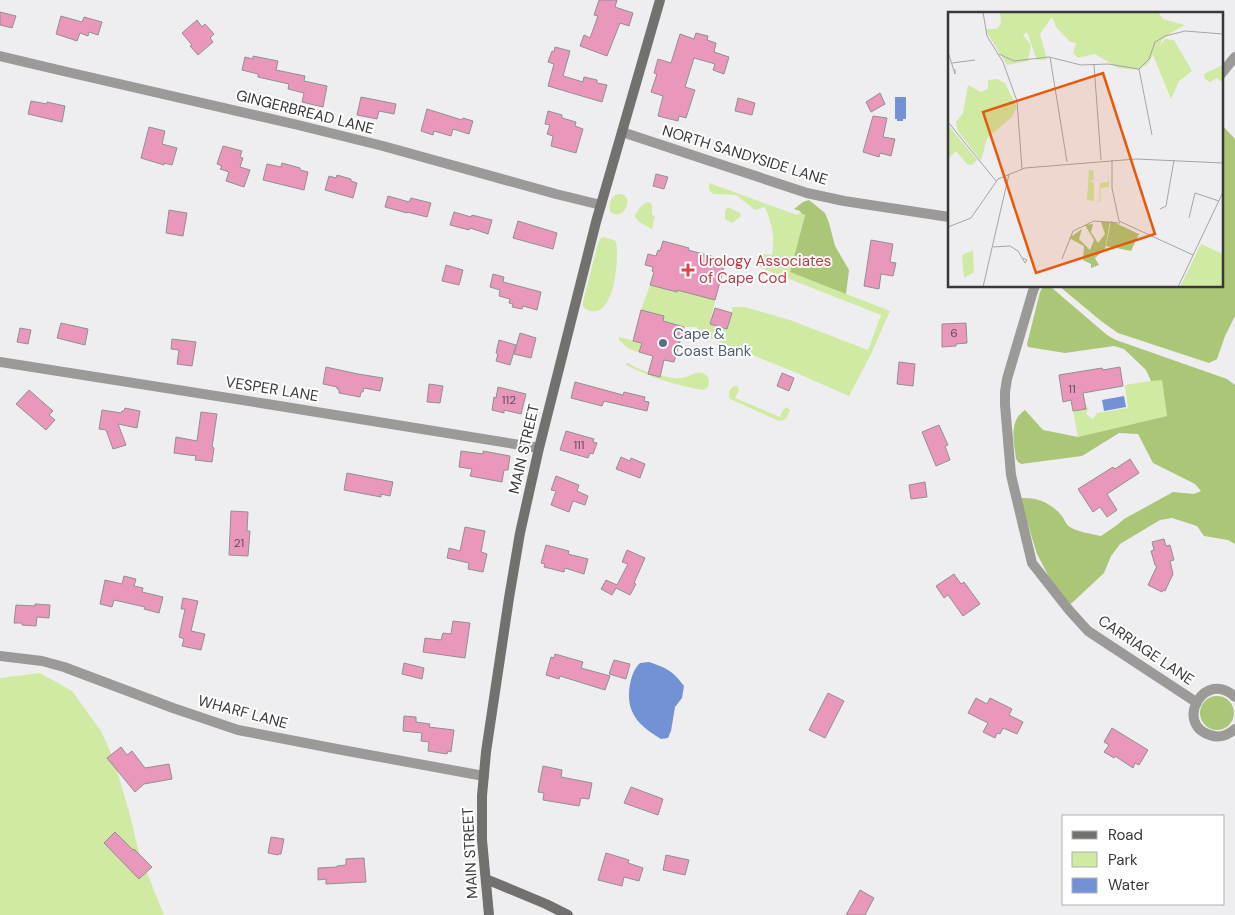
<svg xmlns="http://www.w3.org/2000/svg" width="1235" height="915" viewBox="0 0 1235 915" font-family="'DM Sans',sans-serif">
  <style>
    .green { fill: #d0e9a3 }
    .forest { fill: #abc677 }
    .water { fill: #7392d6 }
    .building { fill: #e997ba; stroke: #929090 }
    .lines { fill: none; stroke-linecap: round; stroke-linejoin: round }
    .street { stroke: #9b9a99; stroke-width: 10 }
    .secondary { stroke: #727170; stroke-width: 10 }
    .health-dot { fill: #e0444e; stroke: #fff; stroke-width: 2 }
    .service-dot { fill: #5c6f8a; stroke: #fff; stroke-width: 2 }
    .labels { text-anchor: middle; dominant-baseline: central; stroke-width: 4; stroke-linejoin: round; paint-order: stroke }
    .number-label { font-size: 12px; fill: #645059 }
    .street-label { font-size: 15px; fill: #383839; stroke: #fff }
    .health-label { font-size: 15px; fill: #be3a42; stroke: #fff; text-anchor: start }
    .service-label { font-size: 15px; fill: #4e5e75; stroke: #fff; text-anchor: start }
    .inset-road { fill: none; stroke: #a5a5a7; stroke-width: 1 }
    .view { fill: #e8590c; fill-opacity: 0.15; stroke: #e8590c; stroke-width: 2.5 }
    .inset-edge { fill: none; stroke: #383839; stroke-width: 2.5 }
  </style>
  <rect width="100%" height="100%" fill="#eeeef1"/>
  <!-- green -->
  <path class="green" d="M709,183L797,215L801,213L805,214L790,272L890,311L871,354L849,396L792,371L697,333V327H684L663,321L664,316L641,310L650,285L676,292L677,290L715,300L710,324L727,329L732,313V307H745L790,320L868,350L881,315L759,267L758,261L760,255L764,254L772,255C775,237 772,224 765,207L755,210L736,195L713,194L709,190Z
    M618,194C620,194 623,194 625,196C632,202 623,221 610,212C609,204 610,197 618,194Z
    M648,202L652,204V215L655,216L652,229L639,222L635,217C636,211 642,204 648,202Z
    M727,208H730L740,213L741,216L732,223L725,219V211Z
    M603,237L614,240L616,242C620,259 613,330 583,307V302L598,243L601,238Z
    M619,337L642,343L639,352C631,351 625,346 619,340Z
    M626,363H628L639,369L648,372V374L659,377L660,375C667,377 674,379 681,378C693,377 698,367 708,377C710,383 709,387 704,390C677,386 650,377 626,365Z
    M1162,379L1167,416L1078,437L1073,411L1089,407L1086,414L1093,419L1097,413L1128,408L1125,385Z
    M734,386L738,387L739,390L735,398L780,417L783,410L787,407L790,410L787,417L784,420L779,421L730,399C728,394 729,389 734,386Z
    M40,673L72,691L101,731L114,760L131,819L139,853L164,915H0V678Z"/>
  <!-- forest -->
  <path class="forest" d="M1221,124L1235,139V316L1225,336L1217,359L1209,363L1118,333L1101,321L1059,286H1221Z
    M809,200L825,213L829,223L835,246L849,270L846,294L790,272L805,215L801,213L800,211L794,209L803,202Z
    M1048,286L1051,287L1107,335L1116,340L1227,379L1235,385V544L1228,540L1204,536L1197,526L1172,518L1160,520L1120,544L1111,556L1104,573L1073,602L1070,604L1049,577L1037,554L1021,502L1022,498C1037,497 1051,503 1061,515C1064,518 1066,525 1070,527C1078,532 1092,534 1101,536L1117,525L1124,519L1173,492L1194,494L1201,491L1195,484L1153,463L1138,434L1119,433L1082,456L1021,464L1018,462L1016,459C1014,442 1008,421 1025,410L1043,430L1078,437L1167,416L1162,380L1151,381L1146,370L1124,349L1114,346L1065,353L1028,347L1027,344L1040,292L1043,287Z
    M1200 713a17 17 0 1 1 34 0a17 17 0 1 1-34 0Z"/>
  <!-- water -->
  <path class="water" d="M895,97H906V119H903V121H897V119H895Z
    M1124,396L1126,407L1104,411L1102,400Z
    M649,662C667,668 673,671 684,686L682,698L675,707L671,731L668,738L661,739C638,725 625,712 630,684C632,675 634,669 640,663Z"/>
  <!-- building -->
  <path class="building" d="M599,0H617L615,7L633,13L629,26L620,23L607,56L580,46L584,35L590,38L598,16L594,15Z
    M0,12L16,16L12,28L0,25Z
    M61,16L82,22L84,17L102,22L98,35L89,32L88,36L80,33L77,41L56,34Z
    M197,20L202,27L205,24L214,34L210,38L213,42L198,55L190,46L192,45L182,33Z
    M696,33L708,36L707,40L716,43L714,52L729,57L724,74L713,70L715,64L694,58L685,87L695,90L686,118L679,116L678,121L658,116L663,96L651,92L657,74L654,73L658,59L671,63L680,34L694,39Z
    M555,47L570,51L563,76L583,82L584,77L597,80V83L607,85L602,102L548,86L554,64L548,62L552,51L554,52Z
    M253,56L278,61L276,70L305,76L304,81L327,86L323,107L302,102L304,93L288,89L289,84L258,77V74L242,70L245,57L253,59Z
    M880,93L885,104L871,112L866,102Z
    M361,97L396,104L394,114L379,111L377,119L357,115Z
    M738,98L755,103L752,115L735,111Z
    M31,101L47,104V102L65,106L62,122L28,114Z
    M427,109L462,120L463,118L473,121L469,134L453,129L451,136L434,131L433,135L421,131Z
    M548,111L562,115V118L576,122L575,126L583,129L576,153L551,146L553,136L547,134L550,125L545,124Z
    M873,116L887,118L883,137L895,139L891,156L880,153L879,157L863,152Z
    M149,127L165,131L162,144L177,148L172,165L164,163V165L141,158Z
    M223,146L242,151L240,157L243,158L240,167L250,170L244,187L226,181L229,172L220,169L222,166L217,164Z
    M282,163L300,168V170L308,172L304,190L263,180L267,164L281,167Z
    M656,174L668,177L664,189L653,186Z
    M337,175L351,179V181L357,183L353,198L325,190L329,176L336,178Z
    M388,196L409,202L411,198L431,203L427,217L407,212V213L385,207Z
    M169,210L187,213L183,236L166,233Z
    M454,212L471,217L472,215L492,220L488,234L470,228L469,230L450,225Z
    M518,221L557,233L553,249L513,238Z
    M871,240L893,244L890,262L896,263L893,276L881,274L879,289L864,286Z
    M663,241L689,248L688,250L726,260L715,300L677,290V292L650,285L654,272L652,271L653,267L645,265L648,254L656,256L658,250L660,251Z
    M446,265L463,270L459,285L442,281Z
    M493,274L504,277L503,282L541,292L537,310L523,306L522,309L512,307L513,304L509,303L510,299L499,296L500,290L490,287Z
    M715,308L732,313L727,329L710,324Z
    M641,310L664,316L663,321L684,327L674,362L664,360L660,377L648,374L653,356L639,352L642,343L633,341Z
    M61,323L88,329L85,345L57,338Z
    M966,323L967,343L956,344V346L942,347V324Z
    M20,328L31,330L28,344L17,342Z
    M520,333L536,338L531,358L514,354Z
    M172,339L196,342L192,366L177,364L179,350L171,349Z
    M499,340L516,345L510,365L496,361L498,354L496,353Z
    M899,362L915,364L913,386L897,384Z
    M326,367L358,374L383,378L380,391L364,388L363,392H361L360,397L339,393V389H337V387L323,384Z
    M1120,367L1123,386L1083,393L1086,409L1073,411L1071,400L1063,402L1059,375L1102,368L1103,370Z
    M782,373L794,378L789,391L777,386Z
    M575,382L623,395L624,392L645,397L644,401L649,402L647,411L604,401L602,406L571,398Z
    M429,384L443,386L440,403L427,402Z
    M498,387L526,394L521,414L504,410V413L492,410L494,397L496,398Z
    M29,390L53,411L49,415L55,420L46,430L16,404Z
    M125,408L140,411L137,428L118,424L126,445L113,449L106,430L99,429L102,410L121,413L122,411H124Z
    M201,412L217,414L212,447L214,448L212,462L195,460L196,456L174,453L176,437L197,441Z
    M939,425L948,445L945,446L950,460L936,466L922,432Z
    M566,431L594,439L593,442L597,443L593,454L590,453L588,458L560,450Z
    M461,451L483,454V451L510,456L508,470H504L502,482L470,476L472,469L459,467Z
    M621,457L630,461L631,458L645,464L640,478L616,469Z
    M1130,459L1139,473L1107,494L1117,510L1107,517L1100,507L1093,512L1078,489L1113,467L1115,469Z
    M347,473L393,482L390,496L381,494V497L344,490Z
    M556,476L579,485L577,491L588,496L585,505L573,501L569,512L551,505L556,491L551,490Z
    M925,482L927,497L911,499L909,485Z
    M231,511L248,512L247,531H250L248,556L229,555Z
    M465,527L485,531L481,552L487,554L483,572L468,569L469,563L447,558L449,548L460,551Z
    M1164,539L1166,546L1170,545L1174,560L1170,561L1173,574L1165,591L1163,590L1162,592L1148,585L1157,566L1155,565L1151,551L1154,550L1152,542Z
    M546,545L569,551L568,554L588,559L584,574L565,568L564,572L544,567L545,564L541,563Z
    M627,550L645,558L634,583L636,584L630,595L616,588L612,595L601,589L606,580L617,585L628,564L622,562Z
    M954,574L961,584L964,582L980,604L963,616L948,595L944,598L936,586Z
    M124,576L136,579L134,586L143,588L142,592L163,597L159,613L144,609L145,607L114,600L112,607L100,604L105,580L122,584Z
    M183,598L198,601L191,631L205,634L201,650L182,646L184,639L179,637L185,609H181Z
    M35,604L50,605L49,618L37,617L36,626L22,625V623H14L16,605L35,606Z
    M453,621L470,623L465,658L423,652L425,638L441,640L443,633L451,634Z
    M555,654L583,662L581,668L610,676L605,690L560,676L559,679L546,675L551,657L554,658Z
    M614,660L630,664L626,679L609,674Z
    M404,663L424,668L422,679L402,674Z
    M828,693L844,701L825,738L809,730Z
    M976,698L987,704L990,698L1012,709L1009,715L1023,722L1017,734L1003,728L1000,734L997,733L995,738L983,732L988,723L968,713Z
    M404,716L416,717V722L430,724L429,727L454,730L451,752L448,751L447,754L428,751L429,742L421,741L422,733L403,731Z
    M1112,728L1148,750L1139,765L1135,763L1133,768L1115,756L1114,758L1104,752L1109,745L1104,742Z
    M121,747L127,755L132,751L145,768L169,764L172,779L144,784L135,792L107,758Z
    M543,766L562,770L561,777L592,783L589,799L581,798L579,806L543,800L544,793L538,792Z
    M631,787L663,799L658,815L624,803Z
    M115,832L133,850L134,849L152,867L139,879L104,843Z
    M271,837L284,839L281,854H279L278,855L268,853Z
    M606,853L629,860L628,863L643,868L639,881L624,877L622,886L598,880Z
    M666,855L689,860L685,875L663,870Z
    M364,858L366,882L326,884V879L318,880V868L337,867V866L346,865V859Z
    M860,890L874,898L865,915H846Z"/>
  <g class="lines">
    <!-- street -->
    <path class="street" d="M0,56L63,71L298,125L383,146L556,194L601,205
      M1221,74L1235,57
      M622,132L807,193L844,201L949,217
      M1035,286L1033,291L1007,379L1005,392V405L1011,475L1032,563L1069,610L1088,631L1196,702
      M0,362L267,404L539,448
      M0,656L42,661L64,667L173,708L238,730L342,750L484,776
      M1235,697C1206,668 1173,723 1210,735C1220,739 1228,735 1235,729"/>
    <!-- secondary -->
    <path class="secondary" d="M486,879L546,904L568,915
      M489,915L482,840V796L486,752L509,598L520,533L539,448L596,222L660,0"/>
  </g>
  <!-- markers -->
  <path class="health-dot" d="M685.5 262.5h5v5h5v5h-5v5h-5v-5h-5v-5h5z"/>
  <circle class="service-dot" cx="663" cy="343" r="5"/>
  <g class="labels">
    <!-- number labels -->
    <g class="number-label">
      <text x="954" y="333">6</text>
      <text x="1072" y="389">11</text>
      <text x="509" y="400">112</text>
      <text x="579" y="445">111</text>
      <text x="239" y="543">21</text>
    </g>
    <!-- street labels -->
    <g class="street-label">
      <text transform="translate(305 112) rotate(14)">GINGERBREAD LANE</text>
      <text transform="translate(745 155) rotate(17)">NORTH SANDYSIDE LANE</text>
      <text transform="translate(272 389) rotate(9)">VESPER LANE</text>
      <text transform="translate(524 449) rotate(-77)">MAIN STREET</text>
      <text transform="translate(1146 650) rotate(34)">CARRIAGE LANE</text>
      <text transform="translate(243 712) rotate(15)">WHARF LANE</text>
      <text transform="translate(470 853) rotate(-93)">MAIN STREET</text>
    </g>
    <!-- health labels -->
    <g class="health-label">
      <text x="699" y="261">Urology Associates<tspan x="699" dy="17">of Cape Cod</tspan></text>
    </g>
    <!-- service labels -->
    <g class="service-label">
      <text x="673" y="334">Cape &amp;<tspan x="673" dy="17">Coast Bank</tspan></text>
    </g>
  </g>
  <!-- overview -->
  <g transform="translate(948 12)">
    <rect width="275" height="275" fill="#eeeef1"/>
    <path d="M52,0H210L215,7L237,13L224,20L214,28L212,34L217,27L226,28L244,59L231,69L223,87L205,43L200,52L190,58L170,56L147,42L130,46L125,41L128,31L122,30L108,15L104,5L92,22L99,48H89L79,20L75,23L83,33L80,49L59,53L37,17H49L53,11ZM275,53V71L269,66L262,70L257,67L256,62ZM49,67L57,71L69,95L64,105L39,126L33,149L10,119L8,110L15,101L20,73L33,80L40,77V68ZM0,113L29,148L24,153L19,152L8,139L0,147ZM141,158H145L146,167L142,169L146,171V189H151L152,171L160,170L161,161V175L153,176L152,190L139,188ZM253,232L275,242V275H232ZM25,238L26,260L16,266L14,243Z" fill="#d0e9a3"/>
    <path d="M163,209L191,222L183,239L158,234ZM153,210H162L157,237L147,246L151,253L143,256V252L135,248L136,234L121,226L134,217L131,227L142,238L146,228L137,213L145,212L143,220L150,231L157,222Z" fill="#abc677"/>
    <path class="inset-road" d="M35,0L39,24L55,50L69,89L74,157M0,40L7,62V57M51,42L66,49L101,45L133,53L160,52L191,57L201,47L207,30L217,24L237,19L275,22M102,45L119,150M4,51L27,48M146,53L153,148M191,57L204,123M0,110L48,169M164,148V176L171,209L245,243M212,197L218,194L226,148M241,206L247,181L271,189M0,215L23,206L50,167L77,156L188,147L275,151M45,235L62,234L70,239L77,251L79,248L75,246M114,247L125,219L146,209L172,211M35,275L61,162M230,275L275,180"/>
    <path class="view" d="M155,61L207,222L88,261L35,100Z"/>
    <rect width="275" height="275" class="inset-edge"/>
  </g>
  <!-- legend -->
  <rect x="1062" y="815" width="162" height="90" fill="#ffffff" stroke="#afafb0"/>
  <rect x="1072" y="831" width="25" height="8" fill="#727170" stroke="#afafb0"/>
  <text x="1108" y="840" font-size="15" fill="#383839">Road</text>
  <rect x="1072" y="852" width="25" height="15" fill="#d0e9a3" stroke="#afafb0"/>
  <text x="1108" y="865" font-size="15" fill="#383839">Park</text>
  <rect x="1072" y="878" width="25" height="15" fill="#7392d6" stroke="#afafb0"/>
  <text x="1108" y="890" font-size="15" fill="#383839">Water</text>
</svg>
